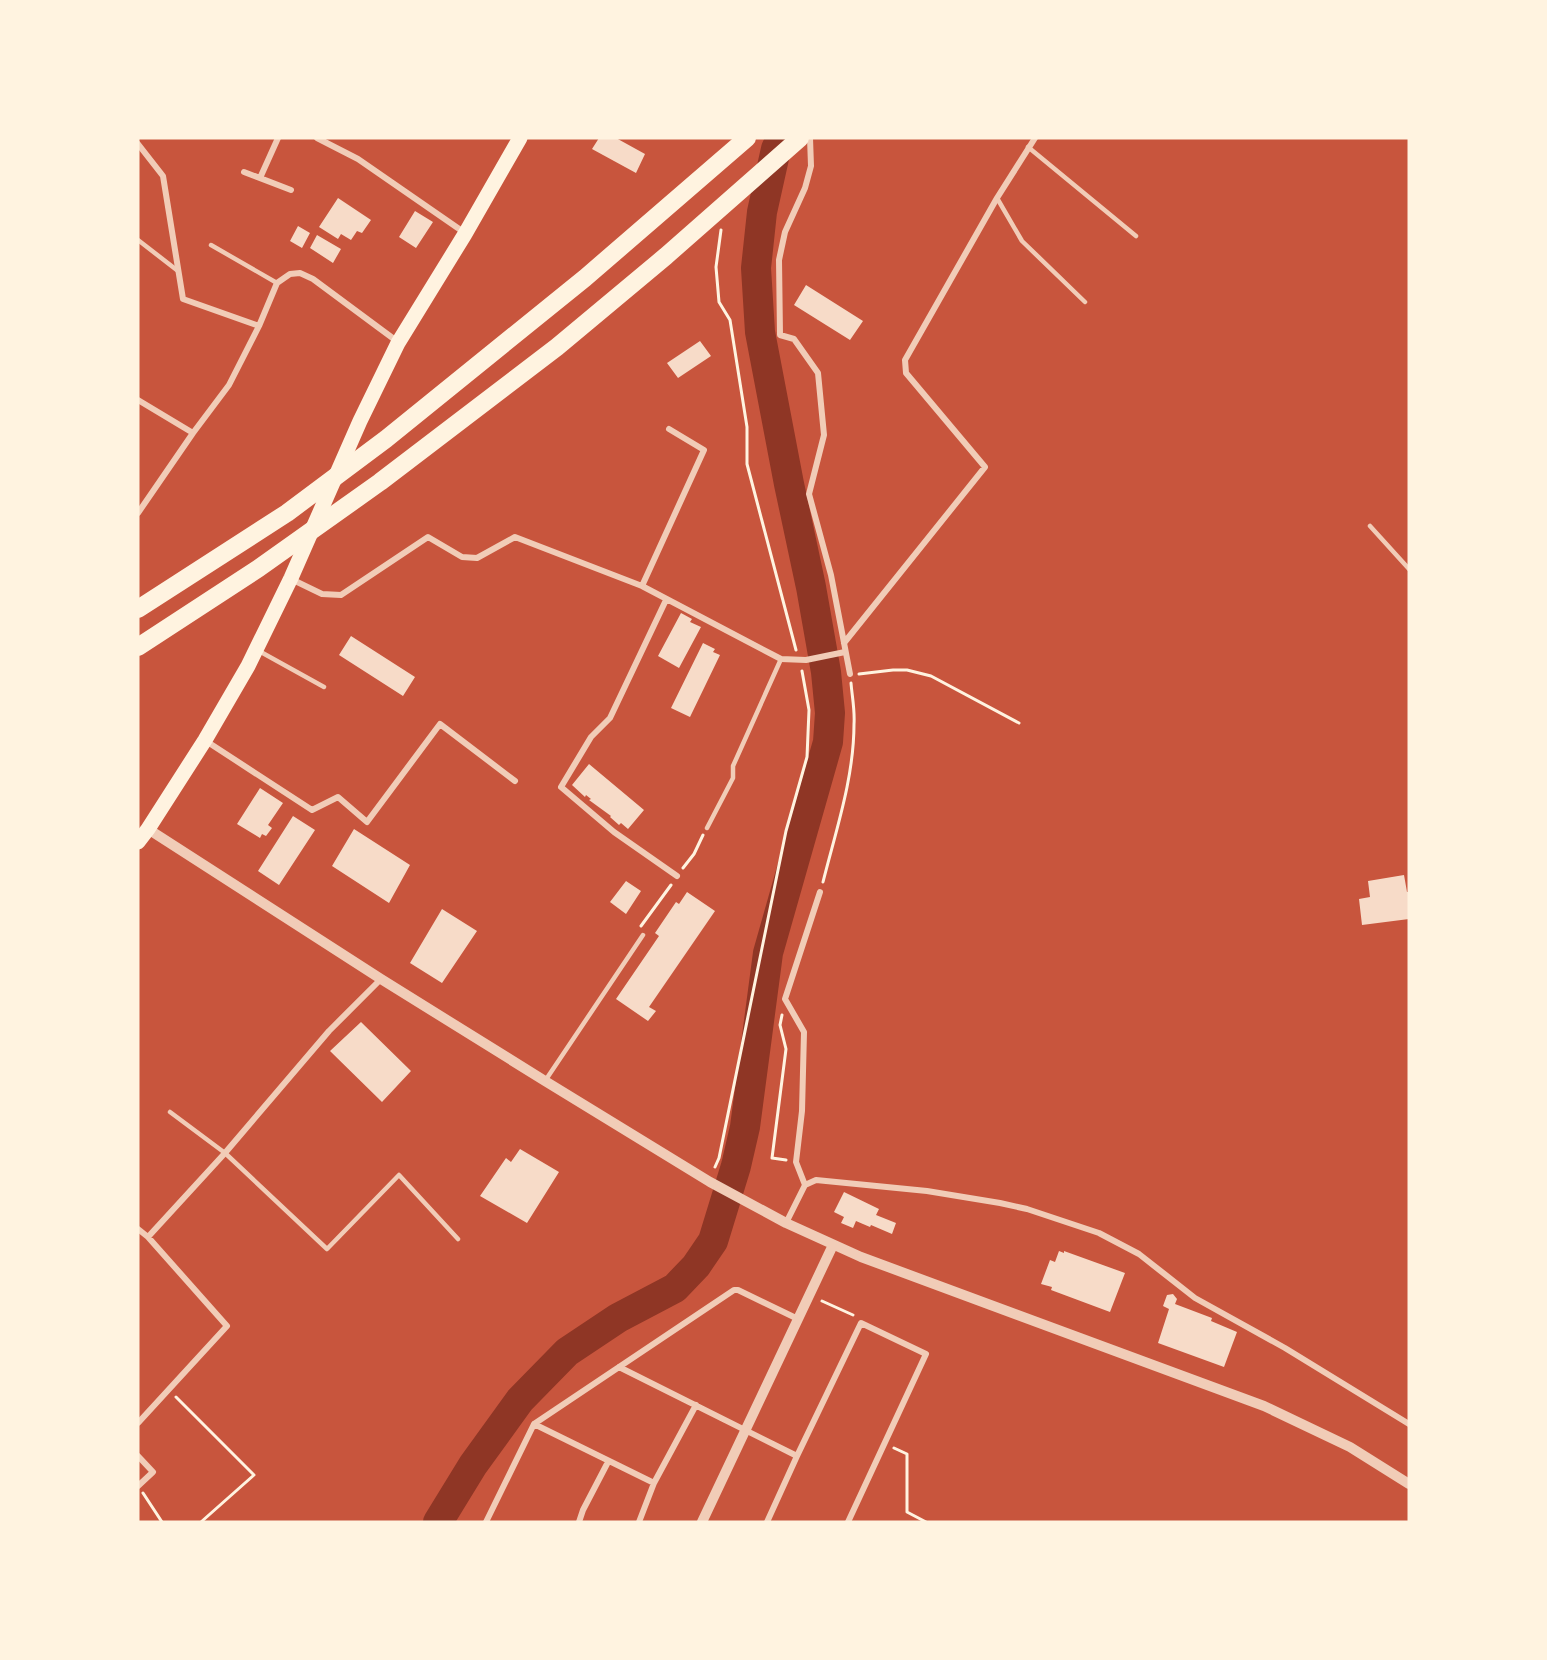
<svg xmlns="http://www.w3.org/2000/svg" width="1547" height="1660" viewBox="0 0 1547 1660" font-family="'Times New Roman',serif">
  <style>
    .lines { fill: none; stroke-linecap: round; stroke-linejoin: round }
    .river { stroke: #8f3625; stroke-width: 30 }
    .building { fill: #f7dbc8 }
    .path { stroke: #fff3e0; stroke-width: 3 }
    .service { stroke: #f1ccb7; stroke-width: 4.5 }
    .minor { stroke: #f1ccb7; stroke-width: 6 }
    .tertiary { stroke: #f1ccb7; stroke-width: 10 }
    .primary { stroke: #fff3e0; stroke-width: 15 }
    .motorway { stroke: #fff3e0; stroke-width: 18 }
  </style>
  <rect width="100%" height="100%" fill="#c8553d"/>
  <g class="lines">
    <!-- river -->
    <path class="river" d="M438,1522L473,1465L520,1400L567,1352L618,1318L675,1288L696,1266L713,1241L736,1166L745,1127L768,953L828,742L830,713L826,672L811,587L789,484L760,332L756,268L762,212L776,149L781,138"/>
  </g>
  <!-- building -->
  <path class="building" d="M599,138H616L645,154L636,173L592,149Z
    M338,198L371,220L362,233L357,231L351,240L341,234L338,239L319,227Z
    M415,211L433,222L416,248L399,237Z
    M298,226L310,233L302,248L290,241Z
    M317,235L341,249L333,263L310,248Z
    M806,285L863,321L850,340L794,305Z
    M700,341L711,356L678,378L667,363Z
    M681,613L692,619L690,622L701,627L679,668L658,656Z
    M351,636L415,677L403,696L339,655Z
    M703,643L715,649L713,652L720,655L690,717L671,708Z
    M589,764L644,810L628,829L621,823L619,825L610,817L611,816L589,800L591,799L586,795L585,797L572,785Z
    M260,788L283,803L268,825L272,828L266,836L262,834L260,838L237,824Z
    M293,816L315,830L279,885L258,871Z
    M354,829L410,865L389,903L332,866Z
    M1404,875L1407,892H1409V919L1362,925L1359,899L1370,897L1368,881Z
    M626,881L641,891L626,914L610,902Z
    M687,892L715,911L649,1007L656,1011L648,1021L616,999L659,936L655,933L676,902L679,904Z
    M442,909L477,931L442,983L410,963Z
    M361,1022L411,1071L382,1102L330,1051Z
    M520,1149L559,1172L527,1223L480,1196L506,1158L511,1162Z
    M844,1192L879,1209L876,1215L896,1223L892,1234L871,1225L870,1227L856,1221L853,1228L841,1223L844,1217L834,1212Z
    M1059,1251L1064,1253V1251L1125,1273L1110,1312L1051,1290L1052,1287L1041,1284L1050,1260L1055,1262Z
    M1173,1294L1177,1299L1175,1304L1212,1318L1211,1321L1237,1332L1224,1367L1158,1343L1169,1309L1163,1306L1167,1295Z"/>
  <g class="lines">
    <!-- path -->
    <path class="path" d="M721,230L716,267L719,302L730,320L747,427V464L796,650
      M859,674L893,670H907L931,676L1019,723
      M683,868L694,854L703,835
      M823,882C836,830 854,778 854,724C855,710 852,696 851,683
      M641,926L671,885
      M782,1015L780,1025L786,1049L772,1158L786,1160
      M715,1167L719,1158L786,831L807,757L809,710L802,671
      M822,1301L853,1315
      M176,1397L254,1475L201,1522
      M894,1448L907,1454V1512L926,1522
      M143,1493L162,1522"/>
    <!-- service -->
    <path class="service" d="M1028,147L1136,236
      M997,198L1022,241L1085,302
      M138,240L178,271
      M211,245L277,283
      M1370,526L1409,569
      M259,651L324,687
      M707,828L733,778V766L781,659
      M545,1081L643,935
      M170,1112L225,1153L327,1249L399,1175L458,1239"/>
    <!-- minor -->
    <path class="minor" d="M317,138L358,159L465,233
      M810,138L811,166L805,188L785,232L779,260L780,335L794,339L818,373L824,435L809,494L831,575L850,674
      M138,144L163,176L183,299L259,326
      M244,172L291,190
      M260,178L278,138
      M138,400L193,433
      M138,513L193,433L229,385L259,326L277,283L290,274L300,273L313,279L398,342
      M291,579L322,594L341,595L428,537L462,557L477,558L515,537L642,586L781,659L806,660L845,652
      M642,586L704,450L669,429
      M666,600L610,718L591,737L561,787L614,832L677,876
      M844,643L985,467L906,373L905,360L997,198L1035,138
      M206,741L312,810L338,797L367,822L440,724L515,781
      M805,1185L796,1162L802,1111L804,1032L785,999L820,892
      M786,1223L805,1185L816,1180L927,1191L1000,1203L1027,1209L1099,1233L1139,1254L1195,1298L1285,1348L1409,1424
      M138,1229L148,1237L227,1326L138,1423
      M148,1237L225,1153L329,1031L381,979
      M619,1367L797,1456
      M534,1424L654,1483
      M138,1456L153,1472L138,1486
      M486,1522L534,1424L734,1290H738L798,1319
      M579,1522L583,1510L608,1462
      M639,1522L654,1483L696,1405
      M767,1522L797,1456L861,1323L926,1354L848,1522"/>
    <!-- tertiary -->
    <path class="tertiary" d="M148,829L381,979L545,1081L710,1182L786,1223L861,1257L1264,1406L1350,1447L1409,1484
      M702,1522L833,1245"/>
    <!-- primary -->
    <path class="primary" d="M138,842L148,829L205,740L248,666L291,578L360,421L398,343L465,234L520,138"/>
    <!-- motorway -->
    <path class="motorway" d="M138,609L287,513L386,439L585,278L747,138
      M138,647L259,568L380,482L557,347L666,256L800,138"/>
  </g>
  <!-- border -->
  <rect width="1547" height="1660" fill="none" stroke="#fff3e0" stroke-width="279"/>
</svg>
